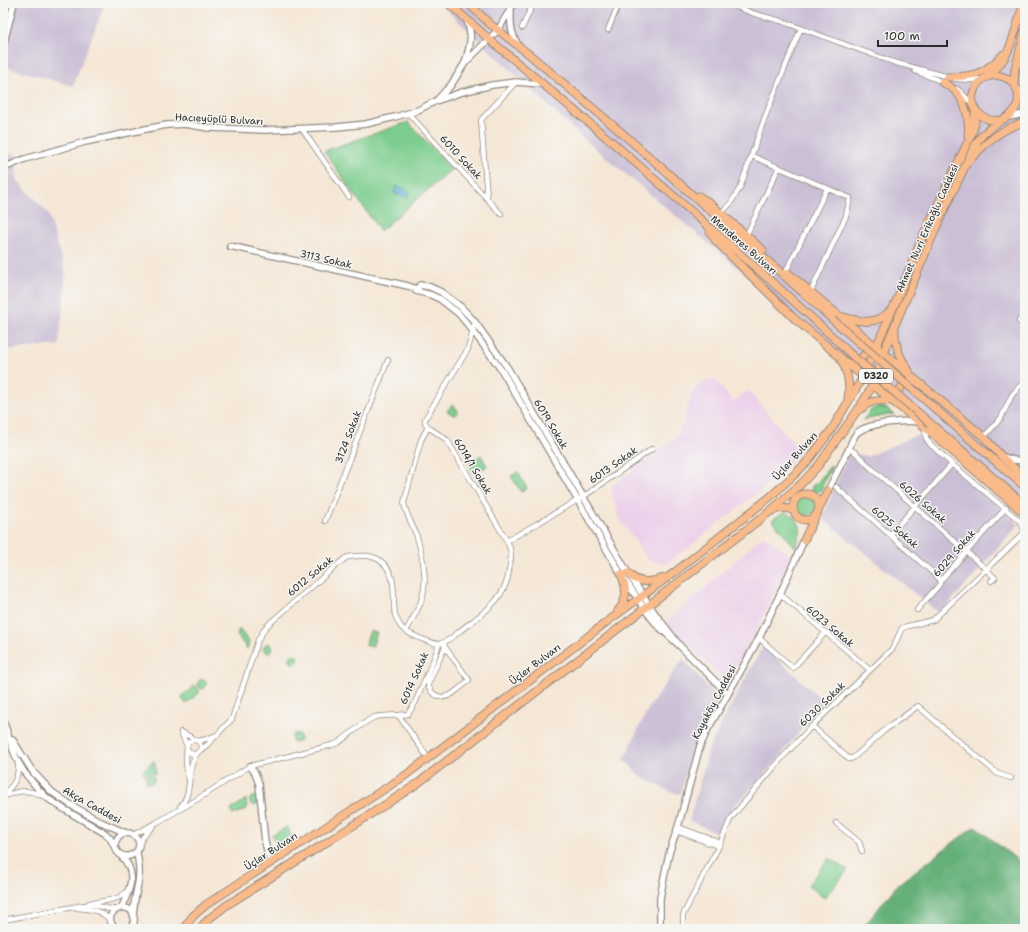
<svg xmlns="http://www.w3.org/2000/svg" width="1028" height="932" viewBox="0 0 1028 932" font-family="'Shantell Sans',sans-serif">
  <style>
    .built { fill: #ecd1ea }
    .industrial { fill: #cbbfd5 }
    .green { fill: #7ccd8e; stroke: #547c5c }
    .forest { fill: #65b079; stroke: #486e52 }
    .water { fill: #5bb0d7; stroke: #436e81 }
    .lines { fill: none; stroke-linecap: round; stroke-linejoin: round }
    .minor-casing { stroke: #908980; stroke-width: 6 }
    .tertiary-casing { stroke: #908980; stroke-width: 8 }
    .primary-casing { stroke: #908980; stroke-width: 9 }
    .minor { stroke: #fff; stroke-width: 4.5 }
    .tertiary { stroke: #fff; stroke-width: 5.5 }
    .primary { stroke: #fabb8b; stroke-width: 7 }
    .primary-bridge-casing { stroke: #908980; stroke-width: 9; stroke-linecap: butt }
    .primary-bridge { stroke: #fabb8b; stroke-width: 7 }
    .labels { text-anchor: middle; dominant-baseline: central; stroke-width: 3; stroke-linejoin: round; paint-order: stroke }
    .shield { fill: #f6f6f2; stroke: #686867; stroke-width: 1 }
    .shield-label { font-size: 9px; font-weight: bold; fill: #2b2b2b }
    .street-label { font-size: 10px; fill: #2b2b2b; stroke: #f6f6f2 }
  </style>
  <rect width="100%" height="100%" fill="#f6f6f2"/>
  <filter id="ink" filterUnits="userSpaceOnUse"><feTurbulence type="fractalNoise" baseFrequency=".025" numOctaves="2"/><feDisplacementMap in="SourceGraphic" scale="8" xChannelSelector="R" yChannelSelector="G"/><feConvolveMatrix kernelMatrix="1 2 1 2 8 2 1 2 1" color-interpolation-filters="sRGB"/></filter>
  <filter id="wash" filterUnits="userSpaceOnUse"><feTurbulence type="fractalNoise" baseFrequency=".012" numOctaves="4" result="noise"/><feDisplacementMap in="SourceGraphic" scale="16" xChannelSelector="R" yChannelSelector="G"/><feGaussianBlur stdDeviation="0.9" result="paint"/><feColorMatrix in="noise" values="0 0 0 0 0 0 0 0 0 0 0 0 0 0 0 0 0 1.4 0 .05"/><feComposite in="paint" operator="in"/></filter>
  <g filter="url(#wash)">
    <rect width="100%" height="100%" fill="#f5e7d6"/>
    <!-- built -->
    <path class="built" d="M715,379L733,402L747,391H749L801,452L772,481L667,564L648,560L619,518L612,493V486L679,435L691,395L699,383Z
      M763,536L792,555L756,632L727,683L666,623Z"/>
    <!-- industrial -->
    <path class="industrial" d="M3,3H105L73,86L3,66Z
      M439,3H1025V509L584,139Z
      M3,153L16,154L17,180L48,213L66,274L59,345L3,350Z
      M916,435L1019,524L940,614L822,518L849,453L869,456Z
      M763,646L818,696L825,704L791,742L777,761L729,812L717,833L689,821L709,749L725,716Z
      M683,659L719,700L700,732L694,747L680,794L671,792L640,776L624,759L648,709Z"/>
    <!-- green -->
    <path class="green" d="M408,122L452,169L380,231L324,151Z
      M453,404L458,411L455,416L447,411Z
      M877,407L886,408L894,414L863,420L871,410Z
      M481,455L487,466L474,474L468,463Z
      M831,465L832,466L823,484L822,490L817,492L813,491L811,490L812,486L817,483Z
      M518,472L527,488L521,492L511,476Z
      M796 506a10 10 0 1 1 20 0a10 10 0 1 1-20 0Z
      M784,512C793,514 803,524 800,534C799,539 797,543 795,547L772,520Z
      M239,629L249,642L247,649L237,635Z
      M370,631L377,633L372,647L365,645Z
      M263.5 648a4.5 4.5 0 1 1 9 0a4.5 4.5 0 1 1-9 0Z
      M289.5 659a4.5 4.5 0 1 1 9 0a4.5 4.5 0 1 1-9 0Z
      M197.5 684a4.5 4.5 0 1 1 9 0a4.5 4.5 0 1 1-9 0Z
      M195,685L200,692L186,704L181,697Z
      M291.5 738a4.5 4.5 0 1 1 9 0a4.5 4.5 0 1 1-9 0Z
      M153,761L155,762L156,774L150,772L145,775L142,771Z
      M145.5 779a4.5 4.5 0 1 1 9 0a4.5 4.5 0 1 1-9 0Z
      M249.5 801a4.5 4.5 0 1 1 9 0a4.5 4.5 0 1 1-9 0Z
      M246,799L247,809L233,815L231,810Z
      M287,827L292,836L277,844L272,835Z
      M829,858L848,870L824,898L808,885Z"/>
    <!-- forest -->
    <path class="forest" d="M975,826L1020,862L1025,858V929H862L897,885Z"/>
    <!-- water -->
    <path class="water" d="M397,186L410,192L407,198L394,193Z"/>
  </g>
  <g filter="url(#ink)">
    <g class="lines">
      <defs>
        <path id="minor" d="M727,3L755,14L781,21L893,62L956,79L973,80L982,79
          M522,28L533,3
          M608,30L619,3
          M915,71L943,82
          M957,89L972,103
          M408,113L501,214
          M302,129L349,197
          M752,156L850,198L846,216L811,291
          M487,198L481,120L516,82
          M719,215L730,204L740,188L765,117L801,28
          M746,236L779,167
          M786,271L827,189
          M1019,321L1025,327
          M475,322L468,349L425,419V422L428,427L447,440L507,541
          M925,427L926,438L930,444L952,464L1021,522L1024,530
          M984,437L1001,418L1012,395L1025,380
          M849,449L855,452L870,467L986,569L995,578L991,581
          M836,487L941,580
          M325,521L388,360
          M890,535L952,464
          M780,594L870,670
          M917,610L939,585L941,580L1006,508
          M406,631C411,622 416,613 420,604C429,583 423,557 417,537C413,525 406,515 404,503L421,440L428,427
          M759,638L793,668L825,633
          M444,643L445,647L469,680C464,685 458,690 452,694C442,701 430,695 428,684L445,647
          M399,716L428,758
          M812,726L849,759L853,758L885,730L918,706L950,734L998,774L1011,778
          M181,732L187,746L186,759L187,772L188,777
          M181,732L189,736L195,740
          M187 747a7 7 0 1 1 14 0a7 7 0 1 1-14 0Z
          M197,741L203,740L214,736
          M199,751L207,745L232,719L258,640L265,628L270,623L338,564C341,562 344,559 346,558C350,556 355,556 359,556C375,554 387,562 392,578C395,590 393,603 395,615C397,620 398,623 401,627C407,634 430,643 439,644
          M3,794C14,786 19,777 18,763
          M3,797C18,790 29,789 43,796
          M180,807C195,791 184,770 198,752
          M836,823L859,842L862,851
          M678,827L716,841L720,844
          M676,831L715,845L720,844
          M133,835L156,823L196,800L250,766L332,745L338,743C347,737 366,720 375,717C385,715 397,716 408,714L415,703L435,656L439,644C449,642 457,633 465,627C481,615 499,603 506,583C508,579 508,575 509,571C511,557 513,554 507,541L583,497L652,449
          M139,846L143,837L153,826
          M89,903C102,901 121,901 128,890
          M77,908C90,909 103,910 111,922
          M3,920L84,905H93L115,910
          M683,929V915L685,911L720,844L730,820L736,812L781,759L812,726L890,651L893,648L902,628L908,626L933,620L1023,534L1025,533"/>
        <path id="tertiary" d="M479,3H487
          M511,11C510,23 511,34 517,43
          M3,46L14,3
          M465,63C470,46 473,37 467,20
          M1017,88L1025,97
          M437,100L451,85L465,63L498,30L514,3
          M1008,117L1025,114
          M3,169L6,167L25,159L85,142L151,128L167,125L185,124L209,128L265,130L337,127L366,124L395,117L416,111L436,101L462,92L492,85L516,82L541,84
          M230,246L408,286L417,289
          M1004,457L1013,460L1025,461
          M828,490C835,477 841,464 848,451C851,445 852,437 858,432C869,423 905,420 919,422
          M680,646L656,615L628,573L507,367L475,322L461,307L441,292L430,287L420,285L416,291L431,295L440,299L458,313L473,331L502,371L621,574L644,608L657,625L680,646L728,694
          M3,720L13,750L18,762L24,772L39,790L47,798L64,809L106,834L110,838L115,848
          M12,739L33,772L52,792L71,805L101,822L126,833
          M250,766L255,773L259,784L265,842L270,863
          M121,856C138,872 130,889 122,907
          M133,914C134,909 134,904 135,899C136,891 139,883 139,875C140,867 138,860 137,853C137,850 139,848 139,844C139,838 133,833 127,833C123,833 119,835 117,839C109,852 127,863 137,851
          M116,929C97,912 132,897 134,918C135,923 132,926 129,929
          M660,929V898L666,867L670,850L678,827L700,746L708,729L728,694L759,638L780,594L804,540"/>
        <path id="primary" d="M448,3L489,39L612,142L780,289L823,328
          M468,3L490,24L530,55L622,133L788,279L833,320
          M1023,51V66L1025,75
          M989,75C1012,59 1015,27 1024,3
          M948,77C975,77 985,73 1004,54
          M942,82C946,84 951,87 955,91C966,101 970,121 968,135
          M1014,85L1015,69L1025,31
          M970,160C986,142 1002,128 1025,122
          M699,196L712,205L763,250
          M710,232L716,241L736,261L795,319L892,401L919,422L1025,514
          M788,273L984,437L1002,457L1025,478
          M840,316C859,321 874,327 890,311
          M895,328C894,345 900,357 909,371
          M841,360C848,372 850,386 848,399
          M853,362L863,357L866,351L865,343
          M898,400C897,391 903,380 914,381C914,381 920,383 920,384
          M861,409C870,400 879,400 892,401
          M939,412L1025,487
          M931,424L1025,505
          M793 507a13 13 0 1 1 26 0a13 13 0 1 1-26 0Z
          M772,511C779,508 787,507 794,511
          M804,540L828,490
          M628,573C638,585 651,582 664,578
          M618,611C628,599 627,588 621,574
          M183,929L193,916L207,904L406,775L608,621L675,572L770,497L794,475L807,462L832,429L863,377L898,297L923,236L972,133L975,124V109
          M199,929L210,918L227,905L354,825L417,784L768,513L801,484L818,466L857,411L873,385L883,353L915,278L939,221L976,143C981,136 986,131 993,126C1003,118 1016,116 1018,101C1022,74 983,65 974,91C967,109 984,123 1001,120"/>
      </defs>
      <!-- minor casing -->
      <use href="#minor" class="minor-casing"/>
      <!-- tertiary casing -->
      <use href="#tertiary" class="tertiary-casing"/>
      <!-- primary casing -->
      <use href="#primary" class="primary-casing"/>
      <!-- minor -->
      <use href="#minor" class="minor"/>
      <!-- tertiary -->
      <use href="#tertiary" class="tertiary"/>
      <!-- primary -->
      <use href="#primary" class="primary"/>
      <defs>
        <path id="primary-bridge" d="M833,320L939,412
          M823,328L855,358L931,424"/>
      </defs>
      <!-- primary-bridge casing -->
      <use href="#primary-bridge" class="primary-bridge-casing"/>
      <!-- primary-bridge -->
      <use href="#primary-bridge" class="primary-bridge"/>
    </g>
  </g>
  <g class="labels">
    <!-- shield labels -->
    <rect class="shield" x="859" y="369" width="34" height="14" rx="3"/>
    <g class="shield-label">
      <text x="876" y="376">D320</text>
    </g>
    <!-- street labels -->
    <g class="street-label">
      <text transform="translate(219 119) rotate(3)">Hacıeyüplü Bulvarı</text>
      <text transform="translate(461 157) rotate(47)">6010 Sokak</text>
      <text transform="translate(927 228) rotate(-66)">Ahmet Nuri Erikoğlu Caddesi</text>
      <text transform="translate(744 245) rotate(41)">Menderes Bulvarı</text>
      <text transform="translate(326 259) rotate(13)">3113 Sokak</text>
      <text transform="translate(551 424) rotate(59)">6019 Sokak</text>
      <text transform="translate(348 437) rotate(-69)">3124 Sokak</text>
      <text transform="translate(795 456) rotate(-48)">Üçler Bulvarı</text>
      <text transform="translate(613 465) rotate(-35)">6013 Sokak</text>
      <text transform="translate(473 466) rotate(59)">6014/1 Sokak</text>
      <text transform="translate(923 502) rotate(41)">6026 Sokak</text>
      <text transform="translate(895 527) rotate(41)">6025 Sokak</text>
      <text transform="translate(954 553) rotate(-49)">6029 Sokak</text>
      <text transform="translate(310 576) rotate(-40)">6012 Sokak</text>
      <text transform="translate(830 626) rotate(40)">6023 Sokak</text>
      <text transform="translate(535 664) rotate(-37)">Üçler Bulvarı</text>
      <text transform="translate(414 678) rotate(-66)">6014 Sokak</text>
      <text transform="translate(714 702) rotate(-62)">Kayaköy Caddesi</text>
      <text transform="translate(822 704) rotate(-44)">6030 Sokak</text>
      <text transform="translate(92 805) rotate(29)">Akça Caddesi</text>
      <text transform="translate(271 851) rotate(-33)">Üçler Bulvarı</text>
    </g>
  </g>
  <!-- margin -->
  <rect width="1028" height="932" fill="none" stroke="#f6f6f2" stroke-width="16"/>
  <!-- scale -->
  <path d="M878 40v6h69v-6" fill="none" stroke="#2b2b2b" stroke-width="2"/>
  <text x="884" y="40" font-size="12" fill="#2b2b2b" stroke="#f6f6f2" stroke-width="3" paint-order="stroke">100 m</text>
</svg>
